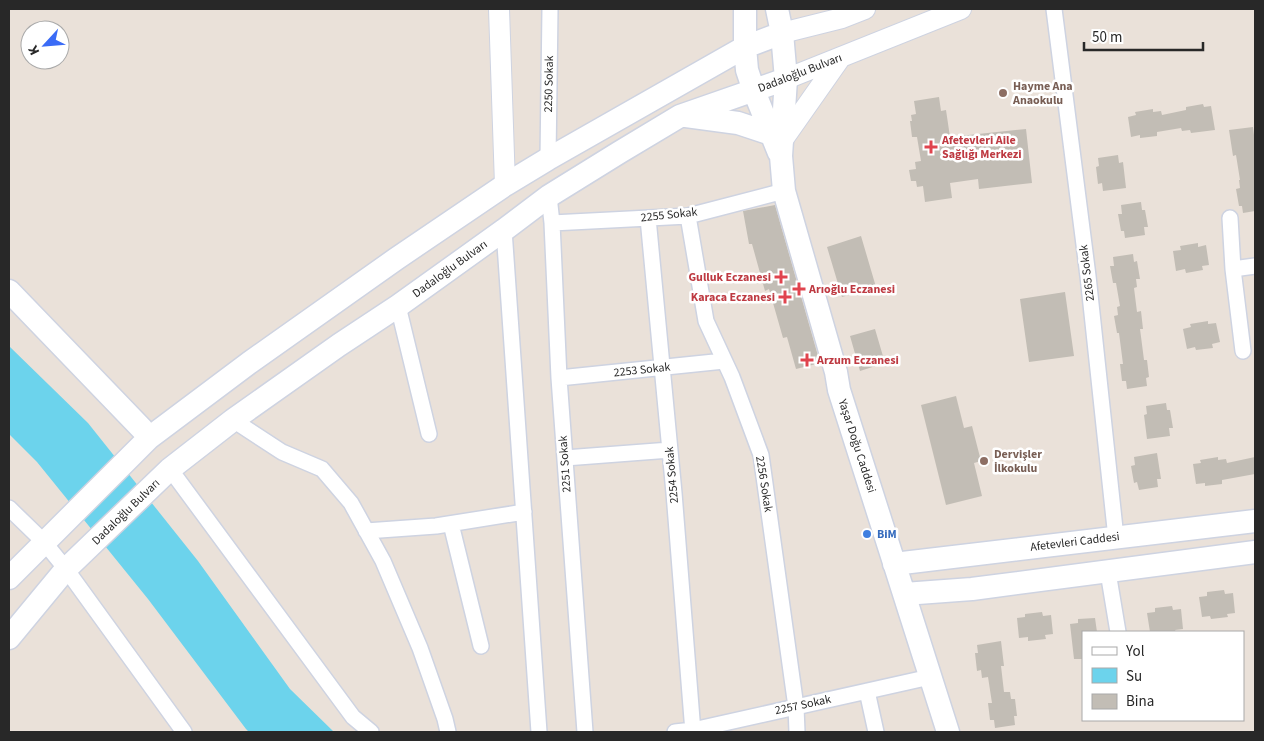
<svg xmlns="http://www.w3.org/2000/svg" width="1264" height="741" viewBox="0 0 1264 741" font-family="'Source Sans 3',sans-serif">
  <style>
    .water { fill: #6cd3ec }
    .building { fill: #c2bdb5 }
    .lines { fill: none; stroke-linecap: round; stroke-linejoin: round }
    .minor-casing { stroke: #ced3e1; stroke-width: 18 }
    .tertiary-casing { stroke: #ced3e1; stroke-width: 22 }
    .secondary-casing { stroke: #ced3e1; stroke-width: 25 }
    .minor { stroke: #fff; stroke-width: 15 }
    .tertiary { stroke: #fff; stroke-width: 20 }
    .secondary { stroke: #fff; stroke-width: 22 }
    .education-dot { fill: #8d6e63; stroke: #fff; stroke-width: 2 }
    .health-dot { fill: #e0444e; stroke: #fff; stroke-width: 2 }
    .shop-dot { fill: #3f7fe0; stroke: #fff; stroke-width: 2 }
    .labels { text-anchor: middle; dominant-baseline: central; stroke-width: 5; stroke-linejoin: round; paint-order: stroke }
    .street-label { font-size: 12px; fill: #282828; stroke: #fff }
    .education-label { font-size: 12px; font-weight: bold; fill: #785e54; stroke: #fff; text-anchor: start }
    .health-label { font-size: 12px; font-weight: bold; fill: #be3a42; stroke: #fff; text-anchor: start }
    .shop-label { font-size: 12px; font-weight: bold; fill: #366cbe; stroke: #fff; text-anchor: start }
  </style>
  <rect width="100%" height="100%" fill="#eae1d9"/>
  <!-- water -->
  <path class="water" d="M9,346L88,423L198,561L290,689L334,732H249L246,729L148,599L37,462L9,434Z"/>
  <!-- building -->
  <path class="building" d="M939,97L941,111L946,110L950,137L1026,129L1032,183L979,189L978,179L950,183L952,198L925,202L923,186L917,187L916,181H911L909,170L916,169L915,162L921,161L917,137H912L910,121H912L911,115L916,114L914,101Z
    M1203,104L1204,107L1211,106L1215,130L1191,133L1190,130L1182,131L1181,128L1157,132V136L1140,138V135L1131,137L1128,117L1136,115L1135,112L1153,109V112L1161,111L1162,115L1186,110V107Z
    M1253,127L1254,135L1255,134V211L1243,213L1242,206H1239L1236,189L1240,188L1239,180H1240L1236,155L1233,156L1229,130Z
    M1118,155L1119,163L1123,162L1126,188L1103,191L1102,183L1098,184L1096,167L1099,166L1098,158Z
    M1141,202L1142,210H1145L1148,227H1144L1145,235L1125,238L1124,231H1121L1118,214H1122L1121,205Z
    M775,205L820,363L796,369L787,337L783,338L769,289L765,291L752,244H749L743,211Z
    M861,236L876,287L842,297L827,247Z
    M1198,243V247L1206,245L1209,265L1202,266L1203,270L1186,273L1185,269L1176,271L1173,251L1181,250L1180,246Z
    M1133,254L1134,262L1137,261L1140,279H1136L1137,287L1134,288L1137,312L1141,311L1143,329H1140L1144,360H1147L1149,377L1146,378L1147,386L1127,389L1126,381H1122L1120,364H1123L1119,333H1117L1114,316L1118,315L1117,307L1120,306L1116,283H1113L1110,266H1114L1113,257Z
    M1065,292L1074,356L1029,362L1020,299Z
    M1208,321V324L1216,323L1220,342L1212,344L1213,348L1196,350L1195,347L1187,349L1183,329L1191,327L1190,324Z
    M875,329L885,363L860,371L850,336Z
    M956,396L964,428L972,426L981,461L974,463L982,496L946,505L921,405Z
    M1166,403L1167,410H1170L1173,428H1169L1170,436L1147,439L1144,415L1147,414L1146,406Z
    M1157,453L1161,479H1157L1158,487L1139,490L1137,482L1134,483L1131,466L1135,465L1134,457Z
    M1218,457V460L1226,459L1227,463L1255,457V474L1222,480V484L1205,486V483L1196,484L1193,464L1201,463L1200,460Z
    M1224,590L1225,594L1233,593L1235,613L1227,614L1228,617L1211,619L1210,616L1202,617L1199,597L1207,596V592Z
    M1172,606L1173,610L1181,609L1183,629L1175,630L1176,632H1150L1147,613L1155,612V608Z
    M1042,612L1043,616L1051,615L1053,634L1045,635L1046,639L1028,641V637L1019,638L1017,618L1025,617V614Z
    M1095,618L1097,632H1083V659H1074L1070,624L1078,623V619Z
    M1001,641L1004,666H1001L1004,692H1010L1011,699H1015L1017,716H1014L1015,725L995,728L994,720H990L988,703H992L988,677L982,678L981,670L977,671L975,653H978L977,645Z"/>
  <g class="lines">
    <defs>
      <path id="minor" d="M1054,9L1088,276L1116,538
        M548,159L550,9
        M549,196L552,223L559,378L585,732
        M688,216L706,321L732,377L761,455L796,707L797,732
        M648,218L674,493L693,732
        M1230,218L1233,269L1243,351
        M552,223L688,216L784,191
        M504,230L539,732
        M1233,269L1255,266
        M398,306L429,434
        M559,378L724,361
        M233,420L282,452L322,469L351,503L383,561L420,648L445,719L448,732
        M565,458L670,450
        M170,469L353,717L371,732
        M9,508L44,542L66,569L184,732
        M451,524L481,646
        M366,531L436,526L524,512
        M1108,572L1118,632
        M867,691L876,732
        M675,732L693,730L930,677"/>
      <path id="tertiary" d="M499,9L505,185
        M782,33L842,18L865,9
        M786,79L961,9
        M782,141L841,57"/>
      <path id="secondary" d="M745,9V47L747,70L754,91L779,153
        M777,9L782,33L786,79L781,156L784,191L836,372L839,390L948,732
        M686,116L738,123L771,134
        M9,291L142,429L149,438
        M894,564L1255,521
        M9,578L149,438L249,363L396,259L505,185L548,159L745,47L782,33
        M904,594L972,589L1255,552
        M9,638L66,569L170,469L233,420L339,345L398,306L504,230L549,196L620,152L680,116L786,79"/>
    </defs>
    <!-- minor casing -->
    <use href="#minor" class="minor-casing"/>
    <!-- tertiary casing -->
    <use href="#tertiary" class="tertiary-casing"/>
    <!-- secondary casing -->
    <use href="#secondary" class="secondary-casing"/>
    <!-- minor -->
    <use href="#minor" class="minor"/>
    <!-- tertiary -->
    <use href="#tertiary" class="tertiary"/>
    <!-- secondary -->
    <use href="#secondary" class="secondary"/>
  </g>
  <!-- markers -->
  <g class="education-dot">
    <circle cx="1003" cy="93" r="5"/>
    <circle cx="984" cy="461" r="5"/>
  </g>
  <g class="health-dot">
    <path d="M928.5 139.5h5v5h5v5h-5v5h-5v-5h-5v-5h5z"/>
    <path d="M778.5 269.5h5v5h5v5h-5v5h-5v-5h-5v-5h5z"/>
    <path d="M796.5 281.5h5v5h5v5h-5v5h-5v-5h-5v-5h5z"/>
    <path d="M782.5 289.5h5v5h5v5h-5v5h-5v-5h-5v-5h5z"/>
    <path d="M804.5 352.5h5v5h5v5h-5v5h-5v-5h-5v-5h5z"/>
  </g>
  <circle class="shop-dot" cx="867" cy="534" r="5"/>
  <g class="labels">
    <!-- street labels -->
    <g class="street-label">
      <text transform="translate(800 73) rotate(-21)">Dadaloğlu Bulvarı</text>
      <text transform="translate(549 84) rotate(-89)">2250 Sokak</text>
      <text transform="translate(669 215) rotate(-6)">2255 Sokak</text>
      <text transform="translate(450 269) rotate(-36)">Dadaloğlu Bulvarı</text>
      <text transform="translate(1087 273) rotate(-97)">2265 Sokak</text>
      <text transform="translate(642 370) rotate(-6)">2253 Sokak</text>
      <text transform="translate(857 446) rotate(72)">Yaşar Doğu Caddesi</text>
      <text transform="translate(565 464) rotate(-94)">2251 Sokak</text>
      <text transform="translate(672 475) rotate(-95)">2254 Sokak</text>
      <text transform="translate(764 484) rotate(81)">2256 Sokak</text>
      <text transform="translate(126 512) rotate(-44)">Dadaloğlu Bulvarı</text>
      <text transform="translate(1075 542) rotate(-7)">Afetevleri Caddesi</text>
      <text transform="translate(803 705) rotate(-12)">2257 Sokak</text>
    </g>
    <!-- education labels -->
    <g class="education-label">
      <text x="1013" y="86">Hayme Ana<tspan x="1013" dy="14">Anaokulu</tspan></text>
      <text x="994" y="454">Dervişler<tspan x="994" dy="14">İlkokulu</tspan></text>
    </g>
    <!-- health labels -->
    <g class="health-label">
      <text x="942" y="140">Afetevleri Aile<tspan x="942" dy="14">Sağlığı Merkezi</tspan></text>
      <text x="771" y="277" text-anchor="end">Gulluk Eczanesi</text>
      <text x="809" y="289">Arıoğlu Eczanesi</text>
      <text x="775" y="297" text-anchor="end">Karaca Eczanesi</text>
      <text x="817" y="360">Arzum Eczanesi</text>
    </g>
    <!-- shop labels -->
    <g class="shop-label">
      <text x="877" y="534">BiM</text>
    </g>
  </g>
  <!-- border -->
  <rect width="1264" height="741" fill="none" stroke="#282828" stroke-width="20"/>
  <!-- legend -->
  <rect x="1082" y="631" width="162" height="90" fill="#ffffff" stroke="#a9a9a9"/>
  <rect x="1092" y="647" width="25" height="8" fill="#ffffff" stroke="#a9a9a9"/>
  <text x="1126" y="656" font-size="15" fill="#282828">Yol</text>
  <rect x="1092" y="668" width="25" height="15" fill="#6cd3ec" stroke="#a9a9a9"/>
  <text x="1126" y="681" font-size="15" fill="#282828">Su</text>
  <rect x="1092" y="694" width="25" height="15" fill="#c2bdb5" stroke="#a9a9a9"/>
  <text x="1126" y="706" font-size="15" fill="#282828">Bina</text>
  <!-- north arrow -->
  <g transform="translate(45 45) rotate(244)"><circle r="24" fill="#ffffff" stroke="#a9a9a9"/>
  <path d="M0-4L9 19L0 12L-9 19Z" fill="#3a6bf6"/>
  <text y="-8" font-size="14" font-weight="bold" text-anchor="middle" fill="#282828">K</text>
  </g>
  <!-- scale -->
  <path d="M1084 42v8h119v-8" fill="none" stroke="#282828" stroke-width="2.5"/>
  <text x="1092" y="42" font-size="15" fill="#282828" stroke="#ffffff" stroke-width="4" paint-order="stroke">50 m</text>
</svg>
